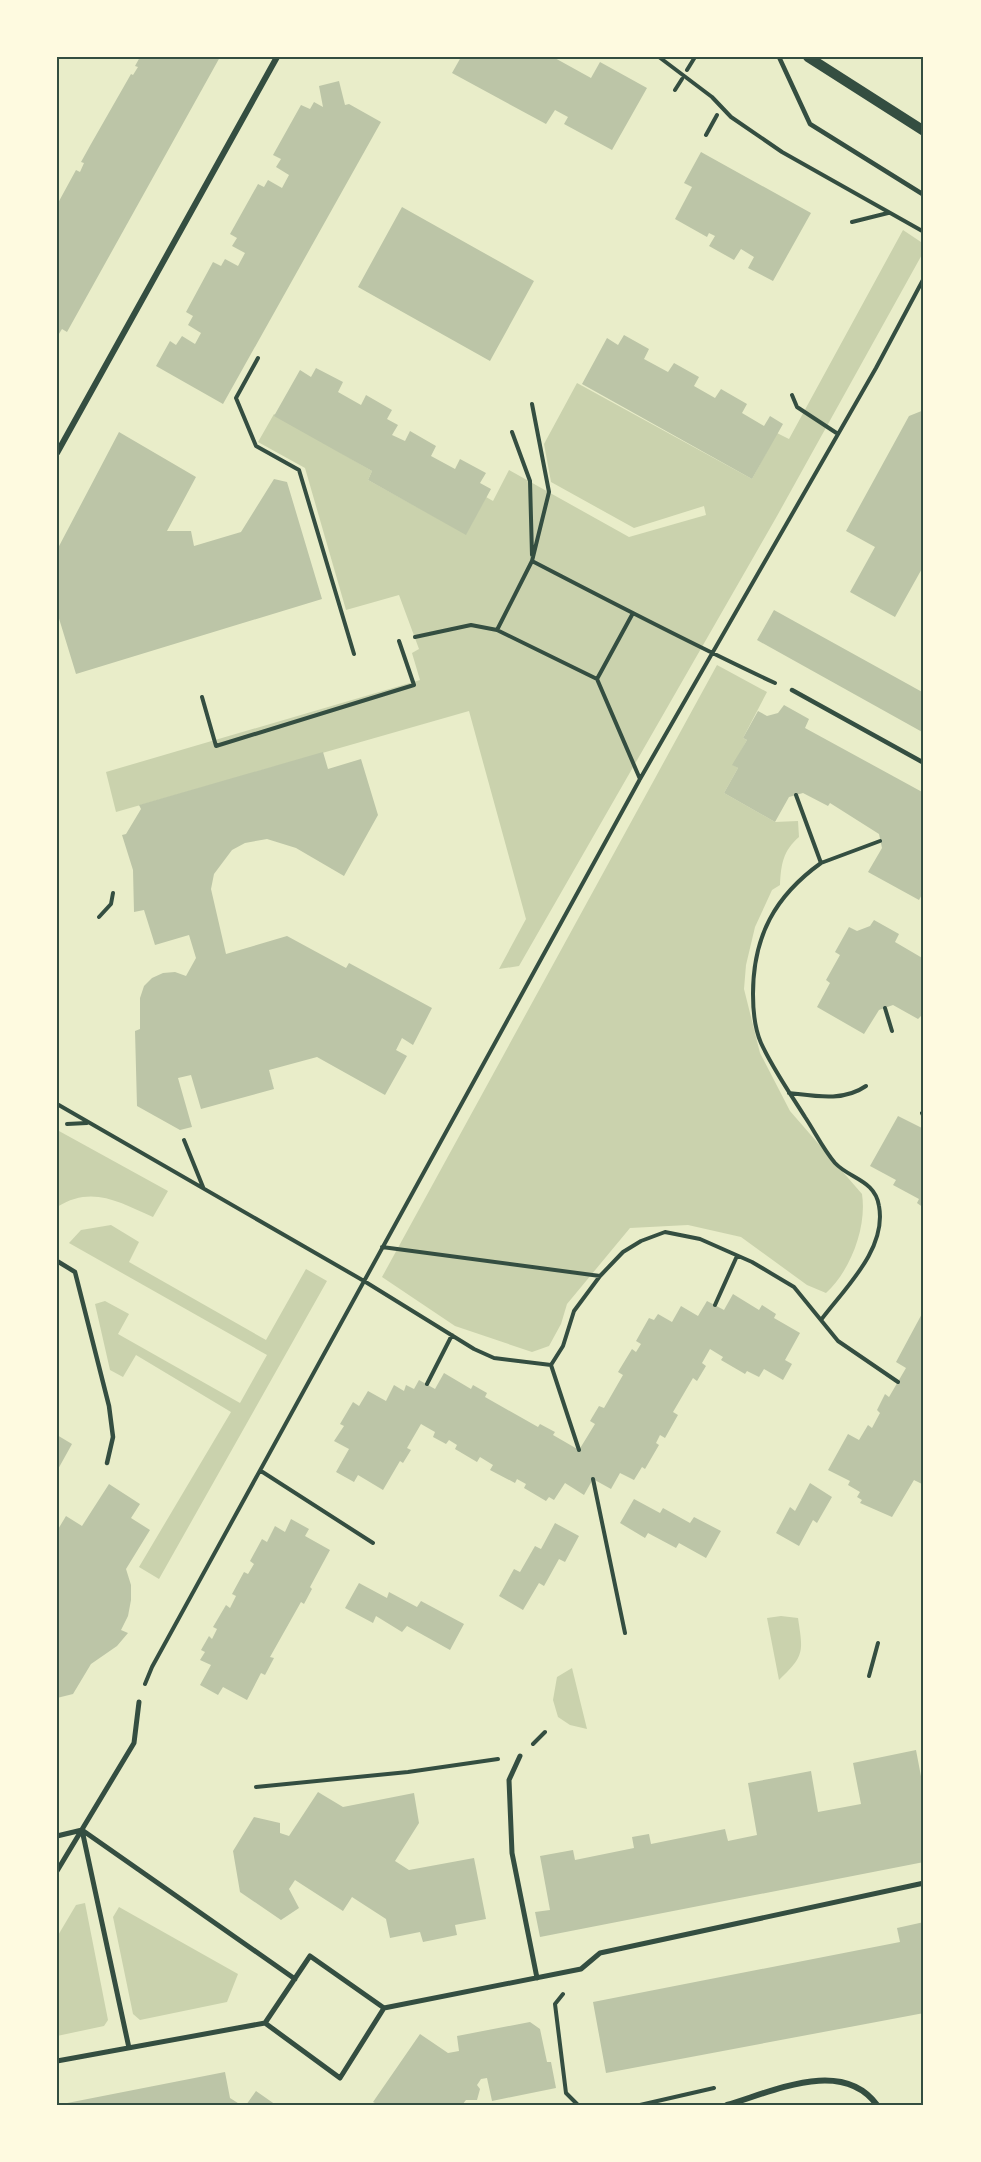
<svg xmlns="http://www.w3.org/2000/svg" width="981" height="2162" viewBox="0 0 981 2162" font-family="'IBM Plex Sans',sans-serif">
  <style>
    .green { fill: #cad2ad }
    .building { fill: #bcc5a7 }
    .lines { fill: none; stroke-linecap: round; stroke-linejoin: round }
    .path { stroke: #344e41; stroke-width: 4 }
    .service { stroke: #344e41; stroke-width: 4.5 }
    .pedestrian { stroke: #344e41; stroke-width: 5 }
    .minor { stroke: #344e41; stroke-width: 6 }
    .tertiary { stroke: #344e41; stroke-width: 10 }
    .neatline { fill: none; stroke: #344e41; stroke-width: 2 }
  </style>
  <rect width="100%" height="100%" fill="#e9edc9"/>
  <!-- green -->
  <path class="green" d="M903,230L924,244V251L777,516L519,966L499,969L526,919L469,711L116,812L106,772L420,680L412,653L419,649L399,595L346,610L305,468L258,442L274,414L372,471L368,480L466,534L486,497L493,501L509,470L629,537L706,515L704,506L634,528L551,482L544,444L577,383L752,479L777,433L789,439Z
    M717,665L767,692L743,738L747,740L733,765L738,768L724,793L775,822L798,821L799,837C783,851 781,864 780,885L772,890L755,927L746,965L744,989L760,1053L790,1111L862,1194C867,1227 851,1270 826,1293L807,1285L741,1237L688,1225L630,1228L567,1304L561,1324L549,1346L532,1352L455,1326L382,1277Z
    M59,1131L168,1191L153,1217C119,1202 92,1185 57,1207V1135Z
    M111,1225L139,1242L129,1262L266,1340L306,1269L327,1281L159,1579L139,1567L231,1412L136,1355L123,1377L110,1370L95,1304L105,1301L129,1314L118,1334L240,1403L267,1355L69,1243L81,1230Z
    M781,1616L798,1618C803,1652 805,1655 779,1680L767,1618Z
    M572,1668L587,1729L570,1725L558,1717L553,1700L557,1677Z
    M85,1903L108,2020L104,2026L57,2036V1937L76,1905Z
    M119,1907L238,1974L227,2002L140,2020L133,2014L113,1917Z"/>
  <!-- building -->
  <path class="building" d="M140,57H220L67,332L62,329L57,337L58,203L76,170L80,172L84,163L81,162L91,144L131,74L133,75L138,67L135,66Z
    M461,57H553L591,78L600,62L647,88L612,150L564,124L568,117L555,110L546,124L452,73Z
    M339,81L345,105L349,104L381,122L223,404L156,366L170,341L176,345L182,336L195,344L201,333L188,325L193,316L186,312L213,262L221,266L225,259L238,266L245,253L232,246L237,238L230,234L258,184L264,187L268,180L282,188L289,175L276,167L281,159L273,155L301,105L310,109L314,102L323,107L319,86Z
    M701,152L811,213L773,281L748,268L754,257L741,249L734,260L709,246L715,236L709,233L707,237L675,219L692,187L684,183Z
    M402,207L534,281L490,361L358,287Z
    M624,335L649,349L644,359L668,372L674,363L699,377L694,386L715,398L721,389L747,404L742,413L764,426L770,416L783,424L752,479L582,384L607,338L618,345Z
    M316,368L343,382L338,392L361,405L366,395L392,410L387,419L398,425L392,435L405,441L410,431L436,446L431,456L455,469L460,459L486,473L480,483L491,489L466,535L368,480L372,471L274,416L300,370L311,377Z
    M924,410V565L895,617L850,592L875,547L846,531L909,416Z
    M119,432L196,477L167,531H191L194,546L241,532L274,479L287,482L322,599L76,674L57,612V550Z
    M774,610L924,693V733L757,640Z
    M784,705L809,719L805,728L924,793V891L919,900L868,872L882,848L879,834L830,803L828,806L803,793L789,797L775,822L724,793L738,768L732,765L747,740L743,738L758,711L767,716L778,713Z
    M323,752L328,769L361,759L378,815L344,876L296,848L267,839L245,843L232,850L214,874L211,889L226,954L287,936L346,968L349,963L432,1008L413,1045L402,1038L396,1050L407,1056L385,1095L317,1057L269,1070L274,1089L201,1109L191,1075L178,1078L192,1127L180,1130L137,1106L135,1031L140,1029V998L144,986L152,978L163,973L175,972L186,976L196,958L189,935L155,945L144,910L134,912L133,870L122,835L126,834L141,809L139,805Z
    M874,920L899,934L895,942L924,959V1018L921,1016L918,1019L893,1005L879,1010L864,1034L817,1007L830,983L826,980L840,955L835,952L849,927L857,931L870,926Z
    M898,1116L924,1129V1208L917,1203L919,1199L893,1185L896,1180L870,1166Z
    M733,1294L759,1310L762,1305L776,1314L774,1318L800,1333L785,1360L792,1364L783,1380L764,1369L759,1377L747,1371L745,1374L721,1360L723,1357L710,1349L702,1363L706,1366L697,1381L693,1378L673,1412L678,1415L665,1438L660,1435L656,1443L659,1445L645,1469L642,1467L634,1480L620,1473L611,1489L593,1479L584,1495L565,1483L554,1500L549,1497L546,1501L524,1488L526,1484L517,1479L515,1483L490,1470L493,1465L480,1457L477,1462L455,1449L457,1445L449,1440L446,1444L433,1437L435,1432L421,1424L407,1448L411,1450L403,1463L400,1461L383,1490L358,1475L354,1482L336,1472L349,1449L334,1441L344,1426L340,1424L353,1402L359,1406L368,1391L386,1401L394,1385L404,1391L406,1385L414,1389L419,1380L435,1389L444,1373L471,1389L473,1385L487,1393L485,1397L538,1427L540,1424L555,1432L553,1435L579,1450L595,1424L590,1421L599,1406L604,1408L623,1375L618,1372L632,1349L636,1352L641,1344L636,1341L649,1318L654,1320L658,1314L672,1322L681,1306L698,1316L707,1301L724,1310Z
    M924,1310V1485L914,1480L892,1517L860,1503L862,1500L857,1497L860,1492L848,1485L850,1481L828,1470L848,1434L859,1440L868,1425L872,1428L880,1413L877,1410L885,1394L889,1397L906,1368L896,1362Z
    M57,1435L72,1444L57,1471Z
    M810,1483L832,1497L817,1523L813,1520L799,1546L776,1533L790,1507L795,1511Z
    M109,1484L140,1504L131,1518L150,1530L126,1569L131,1585V1600L128,1616L121,1630L128,1633L117,1646L91,1664L73,1694L57,1698V1531L66,1516L82,1526Z
    M634,1499L660,1513L663,1508L690,1523L694,1517L721,1531L706,1558L679,1543L676,1548L648,1533L645,1538L620,1523Z
    M291,1519L309,1529L305,1536L330,1550L310,1587L312,1589L304,1604L301,1602L270,1657L274,1658L265,1675L261,1673L247,1700L223,1687L218,1695L200,1685L211,1665L200,1660L205,1652L201,1650L209,1636L212,1639L217,1629L213,1627L226,1605L230,1608L236,1596L232,1594L244,1572L248,1574L254,1564L250,1561L262,1539L267,1542L275,1526L285,1532Z
    M555,1523L579,1536L565,1562L559,1559L544,1586L539,1583L523,1610L499,1596L514,1569L520,1572L535,1546L541,1549Z
    M359,1583L387,1598L389,1592L417,1607L421,1601L464,1624L450,1650L407,1626L402,1632L376,1616L373,1623L345,1608Z
    M916,1750L924,1792V1862L540,1937L535,1912L550,1910L540,1856L573,1850L575,1860L634,1848L632,1837L649,1834L651,1844L725,1829L728,1841L757,1835L748,1783L811,1771L818,1812L861,1804L853,1763Z
    M318,1792L343,1807L414,1793L419,1823L395,1861L409,1870L474,1858L486,1919L455,1925L457,1935L423,1942L420,1932L390,1938L386,1919L352,1897L343,1911L295,1880L289,1889L299,1908L281,1920L240,1892L233,1851L254,1817L280,1823V1833L289,1836Z
    M924,1922V2013L606,2073L593,2002L900,1942L897,1928Z
    M530,2022L540,2029L547,2062H551L556,2088L492,2101L487,2078L481,2079L477,2085L480,2089L477,2100H466L462,2105H379L373,2102L420,2034L448,2053L459,2051L457,2036Z
    M225,2072L230,2098L241,2105H57Z
    M256,2091L276,2105H246Z"/>
  <g class="lines">
    <!-- path -->
    <path class="path" d="M659,57L712,97L731,117L782,152L924,232
      M687,70L695,57
      M675,90L682,79
      M706,135L717,115
      M852,222L888,213
      M258,358L236,398L256,446L299,470L354,654
      M792,395L797,407L838,434
      M532,404L549,492L532,561
      M512,432L530,481L532,555
      M633,613L597,679L497,630L532,561C613,603 693,645 775,683
      M415,637L471,625L497,630
      M597,679L640,779
      M202,697L216,746L414,685L399,641
      M796,795L821,863C775,896 753,936 753,994C753,1011 754,1027 761,1043C773,1069 790,1093 805,1117C815,1132 823,1149 835,1163C850,1179 875,1180 879,1206C887,1249 845,1288 821,1320
      M821,863L880,841
      M99,917L111,904L113,893
      M885,1008L892,1031
      M789,1093C815,1096 843,1102 866,1086
      M57,1104L364,1281L474,1349L494,1358L551,1365
      M922,1113L924,1117
      M67,1124L87,1123
      M184,1140L203,1187
      M382,1247L600,1276
      M715,1305L737,1256
      M551,1365L563,1346L574,1311L600,1276L623,1252L641,1241L665,1232L700,1239L752,1262L794,1287L838,1341L898,1382
      M551,1365L579,1450
      M427,1384L452,1335
      M261,1471L373,1543
      M593,1479L625,1633
      M869,1676L878,1643
      M145,1684L152,1667L640,779L876,368L924,278
      M533,1744L545,1732
      M256,1787L408,1772L498,1759
      M563,1994L555,2004L566,2093L578,2105
      M640,2105L714,2088"/>
    <!-- service -->
    <path class="service" d="M779,57L810,124L924,195
      M792,690L924,763
      M57,1261L75,1272L109,1406L113,1437L107,1463"/>
    <!-- pedestrian -->
    <path class="pedestrian" d="M520,1756L509,1780L512,1853L537,1978
      M82,1830L295,1979
      M82,1830L129,2048
      M57,1836L82,1830
      M57,1871L134,1743L139,1702
      M265,2023L340,2078L384,2008
      M57,2061L265,2023L310,1956L384,2008L581,1969L600,1953L924,1883"/>
    <!-- minor -->
    <path class="minor" d="M57,453L277,57
      M727,2105C772,2092 842,2057 877,2105"/>
    <!-- tertiary -->
    <path class="tertiary" d="M808,57L924,131"/>
  </g>
  <!-- border -->
  <rect width="981" height="2162" fill="none" stroke="#fefae0" stroke-width="117"/>
  <rect x="58" y="58" width="864" height="2046" class="neatline"/>
</svg>
